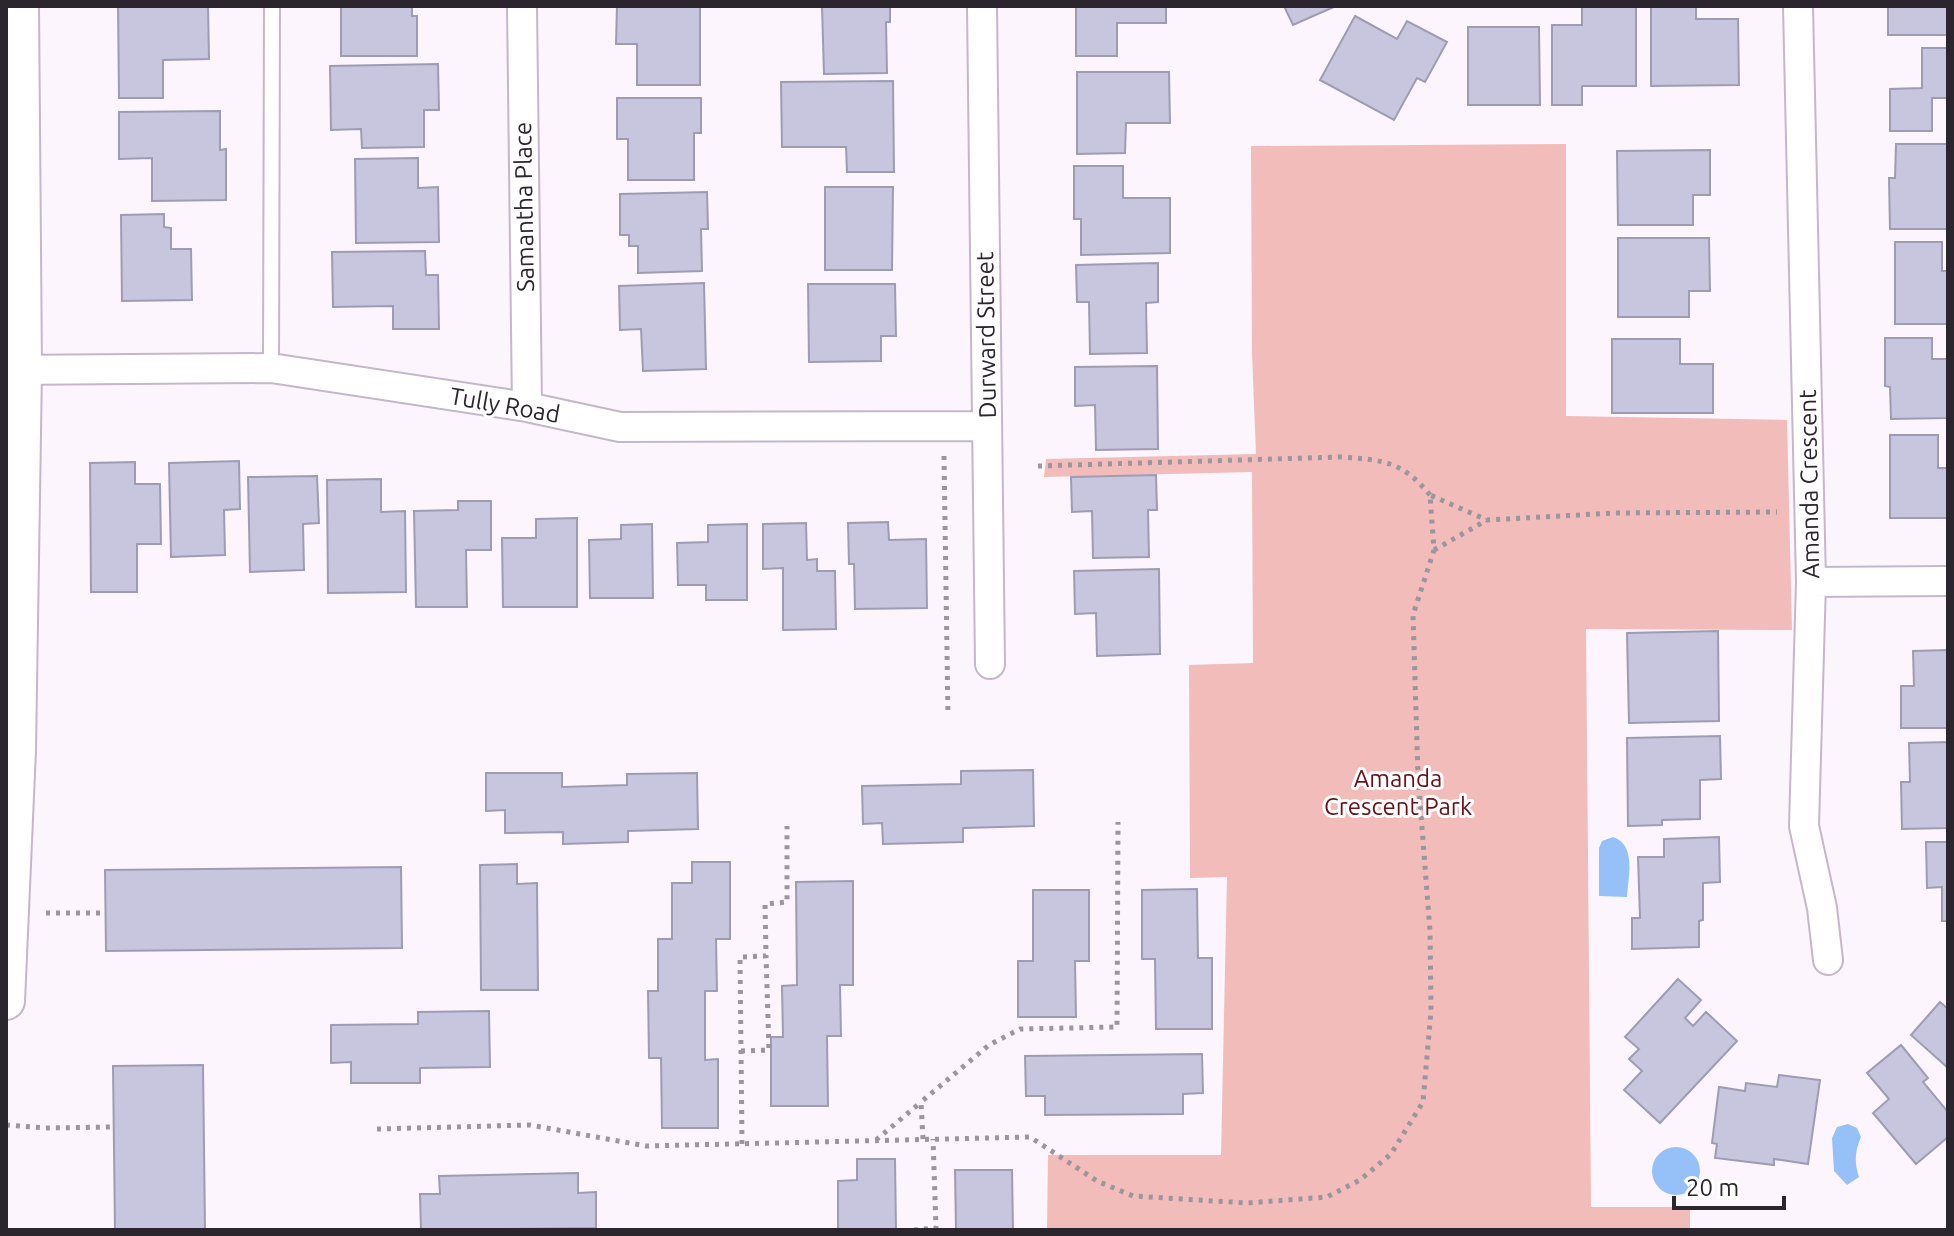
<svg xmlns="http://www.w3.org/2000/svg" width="1954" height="1236" viewBox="0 0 1954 1236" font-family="Ubuntu,sans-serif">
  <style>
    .green { fill: #f1bcb9 }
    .water { fill: #96c0f8 }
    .building { fill: #c7c6de; stroke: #9d9cb3; stroke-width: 2 }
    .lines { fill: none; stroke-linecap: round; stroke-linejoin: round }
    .service-casing { stroke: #c6b6ca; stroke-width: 18 }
    .minor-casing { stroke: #c6b6ca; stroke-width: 32 }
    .tertiary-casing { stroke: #c6b6ca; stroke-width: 40 }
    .path { stroke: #9b959d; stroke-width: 5; stroke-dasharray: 4 6; stroke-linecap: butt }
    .service { stroke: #fff; stroke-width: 14 }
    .minor { stroke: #fff; stroke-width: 28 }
    .tertiary { stroke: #fff; stroke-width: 36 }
    .labels { text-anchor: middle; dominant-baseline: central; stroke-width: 6; stroke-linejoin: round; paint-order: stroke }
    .street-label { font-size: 24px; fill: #2b252d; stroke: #fff }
    .park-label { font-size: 24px; fill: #6a1119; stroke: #fff }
  </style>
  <rect width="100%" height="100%" fill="#fcf5fd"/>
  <!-- green -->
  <path class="green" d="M1566,144V416L1787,420L1792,630L1586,629L1591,1207H1690V1230H1047L1048,1155H1221L1227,877L1190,878L1189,665L1253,663L1252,472L1044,477L1046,459L1256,454L1252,353L1251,146Z"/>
  <!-- water -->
  <path class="water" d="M1613,837C1637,845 1628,877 1627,897L1599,896V848L1602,841Z
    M1848,1124L1857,1128L1861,1137C1855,1151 1854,1162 1859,1177L1847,1185L1834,1171L1832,1138L1837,1127Z
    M1652 1171a24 24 0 1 1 48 0a24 24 0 1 1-48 0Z"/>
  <!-- building -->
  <path class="building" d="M118,6H208L209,59L163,60V98H119Z
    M341,6H412V16H417V56H341Z
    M617,6H700V85H637V44H616Z
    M822,6H890V22H886L887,73L824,74Z
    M1076,6H1166V23H1117V56H1076Z
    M1284,6H1336L1293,25Z
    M1582,6H1636V86H1582V105H1552V25H1582Z
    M1651,6H1696V19H1738L1739,85L1651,86Z
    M1888,6H1948V35H1888Z
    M1355,16L1397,39L1407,21L1447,42L1425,82L1417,78L1394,120L1320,80Z
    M1468,27H1539L1540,105H1468Z
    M1922,48H1948V98H1932V131H1890V89L1922,88Z
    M438,64L439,110H424V147L362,148L361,129L331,130L330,66Z
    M1077,72H1169L1170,123H1126L1125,153L1077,154Z
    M893,81L894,172H847L846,147H782L781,82Z
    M617,98H701V133H694V180H628V139H617Z
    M220,111V150L226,149V200L152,201V158L119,159V112Z
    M1896,144H1948V229H1890L1889,178H1895Z
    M1710,150V195H1693V225H1618L1617,151Z
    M418,158V188L438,187L439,242L356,243L355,159Z
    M1074,166H1123V198H1170V253L1081,255V219H1074Z
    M825,187H893L892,270H825Z
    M707,192L708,229H701L702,271L638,273V246H629V235H620V194Z
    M164,214V227L171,228V249H191L192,300L122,301L121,215Z
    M1618,238H1709L1710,291H1689V317H1618Z
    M1895,242H1942V271H1948V324H1895Z
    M425,251L426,275H438L439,329H393V306L333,307L332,252Z
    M1158,263V302L1146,303L1147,353L1090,354L1089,302H1077L1076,265Z
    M704,283L706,369L643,371L641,329L620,330L619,286Z
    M808,284H895L896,336H881V361L809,362Z
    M1885,338H1932V359H1948V418L1891,419L1890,387L1885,386Z
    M1612,339H1680V364H1713V413H1612Z
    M1157,366L1158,449L1096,450L1095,405L1075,406V367Z
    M1890,435H1938V468H1948V518H1890Z
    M239,461L240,509L224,510L225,555L171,557L169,463Z
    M135,462V484H160L161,544H137V592H91L90,463Z
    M1156,475L1157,510H1148L1149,557L1093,558L1092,511L1072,512L1071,477Z
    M317,476L319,523L303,524L304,570L250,572L248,477Z
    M381,479V512L405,511L406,592L328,593L327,480Z
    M458,501H491V550H466L467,607H416L414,511L458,510Z
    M577,518V607H503L502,538H536V519Z
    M888,522L889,540L926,539L927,608L855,609L854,564H849L848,523Z
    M806,523L807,560L817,559V571H835L836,629L783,630V568L763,569V524Z
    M652,524L653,598H590L589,540L621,539V525Z
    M747,524V600H706V585H678L677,543L708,542V525Z
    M1159,569L1160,654L1097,656L1096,613L1075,614L1074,571Z
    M1718,631L1719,721L1629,723L1627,633Z
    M1948,650V728H1901V686H1914L1913,651Z
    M1720,736L1721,779L1700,780V819L1662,820V825L1628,826L1627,738Z
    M1948,742V828L1902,829L1901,782H1910L1909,743Z
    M1033,770L1034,826L963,828V842L883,844L882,823L863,824L862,786L961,784V771Z
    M486,773H562V787L627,785V774L697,773L698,829L628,831V842L563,844V832L505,833V810L486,811Z
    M1719,837L1720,882L1703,883V920L1699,921V947L1632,949V918H1640L1638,857H1664V839Z
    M1926,842H1948V921H1942V887L1927,888Z
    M692,862H730V939H716L717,991H705V1060L718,1059V1128H662L661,1058H649L648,991H658V939H672V883H692Z
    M517,864V884L537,883L538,990H481L480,865Z
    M401,867L402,948L106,951L105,870Z
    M853,881V985H840L841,1036H827L828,1106H771V1037H783L782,986L797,985L796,882Z
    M1197,889L1198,958H1212V1029H1156L1155,959H1142V890Z
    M1033,890H1089V961H1075L1076,1017H1018V961H1033Z
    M1678,979L1701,1000L1685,1018L1693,1026L1706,1012L1737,1041L1660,1123L1624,1090L1642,1071L1629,1059L1639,1049L1625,1037Z
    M1940,1002L1948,1009V1068L1911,1035Z
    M489,1011L490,1067L420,1068V1083H351V1062L331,1063V1025L418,1024V1012Z
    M1901,1045L1928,1078L1923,1082L1948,1112V1137L1916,1164L1873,1113L1889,1099L1867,1073Z
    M1202,1054L1203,1093L1183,1094V1114L1045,1115V1096H1026L1025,1056Z
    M203,1065L205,1230H115L113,1066Z
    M1779,1075L1820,1080L1808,1164L1774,1159V1165L1715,1158L1717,1144L1712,1143L1719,1087L1745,1091L1746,1083L1777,1087Z
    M857,1159H895L896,1230H838V1181L857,1180Z
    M955,1170H1012L1013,1230H956Z
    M578,1173V1193L596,1192V1228L421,1230L420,1194H440L439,1176Z"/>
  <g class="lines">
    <defs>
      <path id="service" d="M271,368L272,6"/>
      <path id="minor" d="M522,6L527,407
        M982,6L990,664
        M1798,6L1811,582L1804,826L1822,908L1828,960
        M6,370L271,368L527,407L620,427L987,426
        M1811,582L1948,581"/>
      <path id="tertiary" d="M6,1001L17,750L23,369L20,6"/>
    </defs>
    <!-- service casing -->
    <use href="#service" class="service-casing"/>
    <!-- minor casing -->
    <use href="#minor" class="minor-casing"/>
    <!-- tertiary casing -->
    <use href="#tertiary" class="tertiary-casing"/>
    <!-- path -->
    <path class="path" d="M944,456L948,716
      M1038,466L1341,457C1383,460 1402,461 1430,495
      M1434,550L1487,520
      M46,913H105
      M741,1051L769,1050L766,956
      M6,1125L45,1128L112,1127
      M377,1129L530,1125L646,1146L1030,1137L1097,1181L1133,1196L1247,1203L1327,1197L1360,1180L1391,1154L1423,1102L1431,1011L1430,931L1418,776L1413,615L1434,550L1430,495L1487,520L1615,513L1777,512
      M923,1139L921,1102L989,1045L1020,1029L1117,1027L1118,822
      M876,1140L920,1103
      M742,1144L740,957L766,956L765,904L787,902V826
      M914,1230L936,1228L933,1139"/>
    <!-- service -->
    <use href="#service" class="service"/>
    <!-- minor -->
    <use href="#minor" class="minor"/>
    <!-- tertiary -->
    <use href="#tertiary" class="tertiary"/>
  </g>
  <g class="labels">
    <!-- street labels -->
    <g class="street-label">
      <text transform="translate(524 207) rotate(-91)">Samantha Place</text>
      <text transform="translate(986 335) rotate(-91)">Durward Street</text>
      <text transform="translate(505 405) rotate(10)">Tully Road</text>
      <text transform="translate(1809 484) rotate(-91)">Amanda Crescent</text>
    </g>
    <!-- park labels -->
    <g class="park-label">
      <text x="1398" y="778">Amanda<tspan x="1398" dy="28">Crescent Park</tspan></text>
    </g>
  </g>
  <!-- border -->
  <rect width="1954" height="1236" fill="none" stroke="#2b252d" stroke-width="16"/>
  <!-- scale -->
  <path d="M1674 1196v12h110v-12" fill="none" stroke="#2b252d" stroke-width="4"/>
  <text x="1686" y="1196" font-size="24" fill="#2b252d" stroke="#ffffff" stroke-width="6" paint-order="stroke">20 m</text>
</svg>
